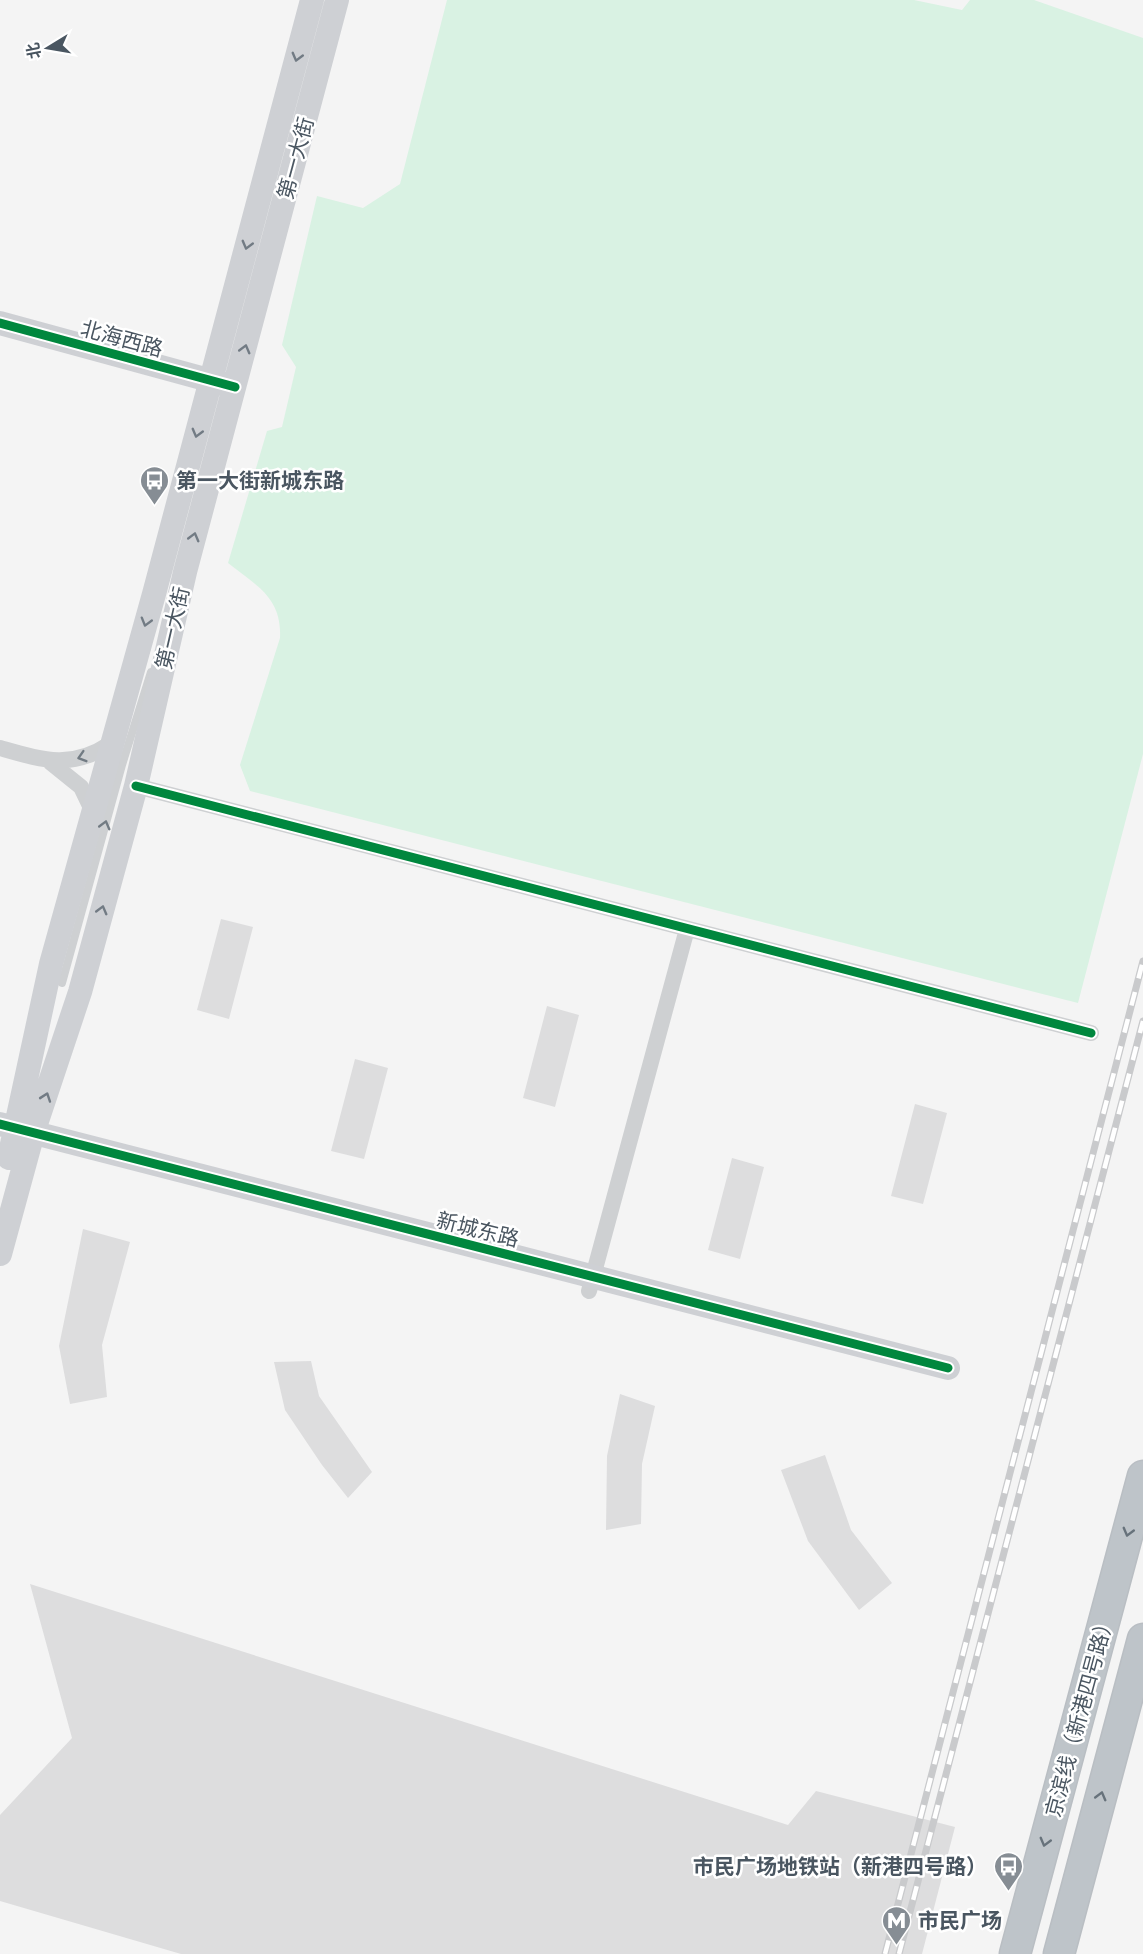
<svg xmlns="http://www.w3.org/2000/svg" width="1143" height="1954" viewBox="0 0 1143 1954" font-family="'Open Sans','Noto Sans SC',sans-serif">
  <style>
    .green { fill: #d9f2e3 }
    .building { fill: #ddddde }
    .lines { fill: none; stroke-linecap: round; stroke-linejoin: round }
    .highway-casing { stroke: #b9bec3; stroke-width: 33 }
    .lane { stroke: #ced0d2; stroke-width: 8 }
    .street { stroke: #ced0d2; stroke-width: 16 }
    .secondary { stroke: #ced0d4; stroke-width: 24 }
    .highway { stroke: #bec4c9; stroke-width: 30 }
    .rail-casing { stroke: #c9cacc; stroke-width: 7 }
    .rail { stroke: #fff; stroke-width: 4.5; stroke-dasharray: 14; stroke-linecap: butt }
    .cycleway-casing { stroke: #fff; stroke-width: 13 }
    .cycleway { stroke: #00873e; stroke-width: 9 }
    .oneway { stroke: #727b84 }
    .oneway2 { stroke: #727b83 }
    .oneway3 { stroke: #67727b }
    .labels { text-anchor: middle; dominant-baseline: central; stroke-width: 5; stroke-linejoin: round; paint-order: stroke }
    .street-label { font-size: 21px; fill: #4a5661; stroke: #fff }
    .poi-label { font-size: 21px; font-weight: bold; fill: #4a5661; stroke: #fff; text-anchor: start }
  </style>
  <rect width="100%" height="100%" fill="#f4f4f4"/>
  <!-- green -->
  <path class="green" d="M447,0H914L962,10L970,0H1034L1143,38V754L1078,1003L250,791L240,765L280,638C282,598 257,586 228,563L267,431L282,427L296,367L282,345L317,196L363,208L400,184Z"/>
  <!-- building -->
  <path class="building" d="M221,919L253,927L229,1019L197,1010Z
    M547,1006L579,1015L555,1107L523,1098Z
    M355,1059L388,1068L364,1159L331,1151Z
    M915,1104L947,1113L923,1204L891,1196Z
    M732,1158L764,1167L740,1259L708,1250Z
    M83,1229L130,1242L102,1345L107,1397L70,1404L59,1346Z
    M311,1361L319,1396L372,1472L348,1498L322,1465L285,1410L274,1362Z
    M620,1394L655,1406L642,1464L641,1524L606,1530L607,1456Z
    M825,1455L851,1530L892,1583L859,1610L808,1541L781,1470Z
    M30,1584L788,1825L816,1791L955,1827L922,1954H181L0,1901V1815L72,1738Z"/>
  <g class="lines">
    <defs>
      <path id="highway" d="M1015,1954L1143,1476
        M1059,1954L1143,1639"/>
    </defs>
    <!-- highway casing -->
    <use href="#highway" class="highway-casing"/>
    <!-- lane -->
    <path class="lane" d="M62,983L122,765L151,672"/>
    <!-- street -->
    <path class="street" d="M0,748C42,760 71,770 110,744
      M50,762L81,787L92,810
      M136,786L1091,1033
      M589,1291L687,929"/>
    <!-- secondary -->
    <path class="secondary" d="M0,323L227,385
      M0,1124L948,1368
      M9,1158L51,964L154,594L312,0
      M0,1254L33,1133L80,992L136,786L185,572L337,0"/>
    <!-- highway -->
    <use href="#highway" class="highway"/>
    <defs>
      <path id="rail" d="M885,1954L1143,961
        M899,1954L1143,1021"/>
    </defs>
    <!-- rail casing -->
    <use href="#rail" class="rail-casing"/>
    <!-- rail -->
    <use href="#rail" class="rail"/>
    <defs>
      <path id="cycleway" d="M0,323L235,387
        M136,786L1091,1033
        M0,1124L948,1368"/>
    </defs>
    <!-- cycleway casing -->
    <use href="#cycleway" class="cycleway-casing"/>
    <!-- cycleway -->
    <use href="#cycleway" class="cycleway"/>
  </g>
  <!-- one-way arrows -->
  <defs><path id="oneway-chevron" d="M-2-3.5L2.5 0L-2 3.5" fill="none" stroke-width="1.6" stroke-linecap="round" stroke-linejoin="round" transform="scale(1.5)"/></defs>
  <g class="oneway">
    <use href="#oneway-chevron" transform="translate(297 57) rotate(105)"/>
    <use href="#oneway-chevron" transform="translate(247 245) rotate(105)"/>
    <use href="#oneway-chevron" transform="translate(245 349) rotate(-75)"/>
    <use href="#oneway-chevron" transform="translate(197 433) rotate(105)"/>
    <use href="#oneway-chevron" transform="translate(194 537) rotate(-75)"/>
    <use href="#oneway-chevron" transform="translate(146 622) rotate(106)"/>
    <use href="#oneway-chevron" transform="translate(102 910) rotate(-75)"/>
    <use href="#oneway-chevron" transform="translate(46 1097) rotate(-71)"/>
  </g>
  <g class="oneway2">
    <use href="#oneway-chevron" transform="translate(82 757) rotate(163)"/>
    <use href="#oneway-chevron" transform="translate(105 825) rotate(-75)"/>
  </g>
  <g class="oneway3">
    <use href="#oneway-chevron" transform="translate(1128 1532) rotate(105)"/>
    <use href="#oneway-chevron" transform="translate(1101 1796) rotate(-75)"/>
    <use href="#oneway-chevron" transform="translate(1045 1842) rotate(105)"/>
  </g>
  <!-- icons -->
  <defs>
    <symbol id="bus-pin" viewBox="-11 -11 22 30"><path d="M0 17L-7.5 6A9.5 9.5 0 1 1 7.5 6Z" fill="#868d94" stroke="#fff"/><path d="M-5-6H5V4H4V6H2V4H-2V6H-4V4H-5ZM-3.5-4V0h7V-4ZM-3.5 1.2v1.5H-2V1.2ZM2 1.2v1.5H3.5V1.2Z" fill="#fff"/></symbol>
    <symbol id="metro-pin" viewBox="-11 -11 22 30"><path d="M0 17L-7.5 6A9.5 9.5 0 1 1 7.5 6Z" fill="#868d94" stroke="#fff"/><path d="M-5.5 5V-5H-3L0 0L3-5H5.5V5H3V-.5L0 4L-3-.5V5Z" fill="#fff"/></symbol>
  </defs>
  <g fill-rule="evenodd">
    <use href="#bus-pin" x="138" y="464" width="33" height="45"/>
    <use href="#bus-pin" x="992" y="1850" width="33" height="45"/>
    <use href="#metro-pin" x="880" y="1904" width="33" height="45"/>
  </g>
  <g class="labels">
    <!-- street labels -->
    <g class="street-label">
      <text transform="translate(295 158) rotate(-75)">第一大街</text>
      <text transform="translate(122 338) rotate(15)">北海西路</text>
      <text transform="translate(172 628) rotate(-77)">第一大街</text>
      <text transform="translate(478 1229) rotate(14)">新城东路</text>
      <text transform="translate(1079 1715) rotate(-75)">京滨线（新港四号路）</text>
    </g>
    <!-- poi labels -->
    <g class="poi-label">
      <text x="176" y="480">第一大街新城东路</text>
      <text x="987" y="1866" text-anchor="end">市民广场地铁站（新港四号路）</text>
      <text x="918" y="1920">市民广场</text>
    </g>
  </g>
  <!-- north arrow -->
  <g transform="translate(48 48) rotate(259)" stroke="#ffffff" stroke-width="4.5" paint-order="stroke">
  <path d="M0-4.5L10 22L0 15L-10 22Z" fill="#4a5661"/>
  <text y="-9" font-size="16" font-weight="bold" text-anchor="middle" fill="#4a5661">北</text>
  </g>
</svg>
